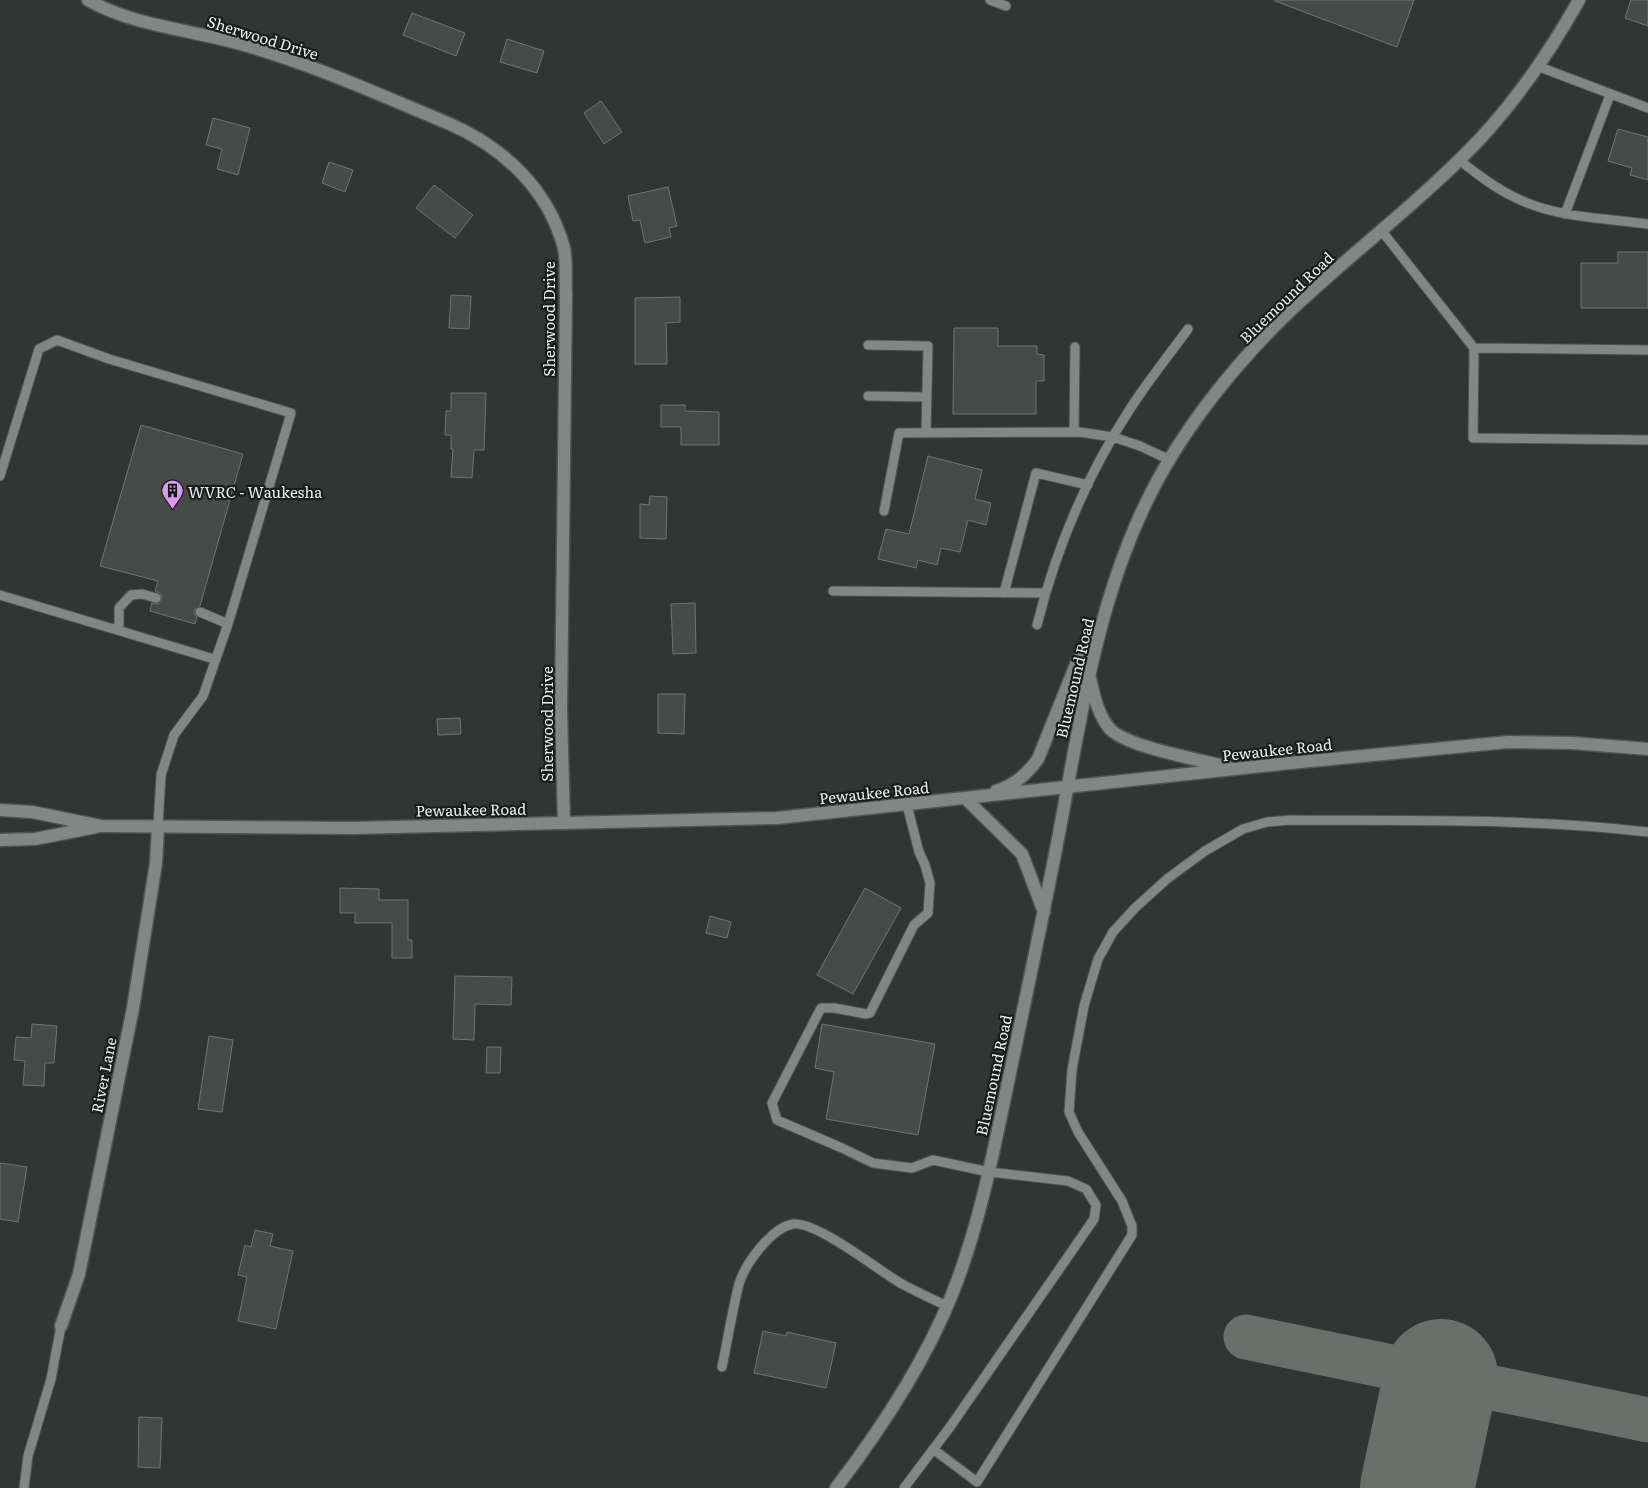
<svg xmlns="http://www.w3.org/2000/svg" width="1648" height="1488" viewBox="0 0 1648 1488" font-family="Literata,serif">
  <style>
    .lines { fill: none; stroke-linecap: round; stroke-linejoin: round }
    .taxiway { stroke: #6a6f6c; stroke-width: 45 }
    .runway { stroke: #6a6f6c; stroke-width: 114 }
    .building { fill: #454b49; stroke: #6f7572 }
    .lane-casing { stroke: #4f5351; stroke-width: 11 }
    .street-casing { stroke: #4f5351; stroke-width: 15 }
    .secondary-casing { stroke: #4f5351; stroke-width: 15 }
    .lane { stroke: #808784; stroke-width: 9 }
    .street { stroke: #808784; stroke-width: 12 }
    .secondary { stroke: #808784; stroke-width: 12 }
    .labels { text-anchor: middle; dominant-baseline: central; stroke-width: 4.5; stroke-linejoin: round; paint-order: stroke }
    .street-label { font-size: 15px; fill: #eaeeec; stroke: #1a1c1b }
    .poi-label { font-size: 15px; fill: #eaeeec; stroke: #1a1c1b; text-anchor: start }
  </style>
  <rect width="100%" height="100%" fill="#303633"/>
  <g class="lines">
    <!-- taxiway -->
    <path class="taxiway" d="M1246,1337L1648,1420"/>
    <!-- runway -->
    <path class="runway" d="M1417,1488L1441,1376"/>
  </g>
  <!-- building -->
  <path class="building" d="M1275,0H1414L1397,47L1275,1Z
    M1631,0H1648V26L1625,18Z
    M412,13L465,33L456,56L403,35Z
    M507,39L544,51L537,73L500,62Z
    M601,101L622,132L604,144L584,113Z
    M213,118L250,128L238,175L217,169L222,149L206,145Z
    M1618,129L1648,137V180L1630,175L1632,168L1608,161Z
    M329,162L353,170L345,192L322,183Z
    M434,185L473,215L455,238L416,208Z
    M668,187L677,226L669,228L671,237L645,243L640,220L633,221L628,196Z
    M1618,252H1648V308H1581V263H1618Z
    M451,295L471,296L469,329L449,328Z
    M680,297V322L666,323L667,364H635V298Z
    M954,328H998V346H1037V354L1044,355V381H1036V414H953Z
    M451,393H486L484,450H474L472,478L451,477L453,449H451V435H445L446,411H451Z
    M661,405H685V411L719,412V445H681V427H661Z
    M141,425L243,454L200,606L194,610V613L197,617L195,624L150,611L152,603L158,604L162,599L161,594L155,591L158,581L100,566Z
    M928,456L982,470L975,499L991,503L986,525L968,520L960,552L941,548L937,565L918,560L916,568L878,559L886,529L909,534Z
    M650,496L667,497L666,539L640,538V504L649,505Z
    M695,603L696,653L673,654L671,604Z
    M658,694H685L684,734L658,733Z
    M460,718L461,734L438,735L437,719Z
    M340,888L379,889V900H408V940H412V958H392V923H355V913H340Z
    M865,888L901,908L853,994L817,975Z
    M710,916L731,922L727,938L706,933Z
    M455,976L512,977L511,1005L475,1004L474,1040L453,1039Z
    M32,1024L57,1026L54,1063H45L44,1086L23,1085L25,1061L14,1060L16,1037L31,1038Z
    M822,1024L935,1044L918,1135L826,1119L834,1072L815,1068Z
    M209,1036L233,1040L222,1112L198,1109Z
    M487,1047H501L500,1073H486Z
    M0,1163L27,1167L18,1222L0,1219Z
    M255,1230L273,1234L270,1246L293,1251L276,1329L238,1321L247,1277L238,1275L245,1245L251,1247Z
    M763,1331L786,1336L787,1332L836,1343L826,1388L754,1373Z
    M139,1417L162,1418L160,1468L138,1467Z"/>
  <g class="lines">
    <defs>
      <path id="lane" d="M990,0L1006,6
        M1537,66L1648,108
        M1459,160C1477,174 1495,188 1516,198C1557,218 1604,218 1648,224
        M1565,214L1610,95
        M1381,230L1474,348L1473,438L1648,440
        M868,345L928,346L926,433
        M1474,348L1648,350
        M868,396L927,397
        M1074,432L1075,347
        M0,476L39,349L57,340L109,359L291,413L228,624L203,696L174,735L161,775L158,827
        M884,511L899,433L1079,432L1113,437L1140,446L1170,460
        M833,591L1045,593
        M1004,593L1036,473L1088,485
        M0,595L214,659
        M200,612L228,624
        M1037,625C1056,549 1087,475 1130,409C1148,381 1169,355 1188,329
        M119,630V608L131,595L142,594L156,598
        M722,1367C728,1339 732,1311 739,1284C745,1264 771,1228 793,1224C817,1221 879,1271 902,1284C917,1292 932,1299 947,1306
        M933,1449L977,1482L1132,1235V1226L1122,1201L1078,1132L1069,1112L1072,1070L1084,1006L1098,959L1113,932L1135,908L1167,879L1205,851L1243,829L1267,822L1291,820C1410,821 1529,818 1648,832
        M24,1488L28,1456L51,1379L61,1326
        M904,1488L950,1427L1094,1219L1096,1205L1086,1189L1068,1181L989,1172L933,1160L912,1168L873,1163L842,1148L777,1120L772,1103L821,1008H834L866,1014L870,1013L914,925L928,913L930,883L925,865L919,852L907,805"/>
      <path id="street" d="M88,0C134,26 187,29 237,43C310,63 380,95 450,124C504,148 548,189 564,248C567,262 565,279 566,294L561,710L564,823
        M61,1326L79,1274L133,1008L156,863L158,827"/>
      <path id="secondary" d="M1090,678C1094,696 1098,715 1110,729C1127,747 1201,760 1228,767
        M996,791C1015,785 1027,774 1038,759L1077,662L1098,629
        M966,799L1022,854L1044,912
        M0,810L32,812L101,826L353,828L777,818L1290,763L1508,742L1572,743L1648,749
        M0,840L35,839L96,827
        M836,1488C881,1429 923,1366 951,1297C980,1225 994,1149 1010,1073C1028,986 1047,899 1063,812C1082,708 1099,601 1145,505C1178,435 1232,367 1288,313C1350,254 1420,202 1479,140C1518,98 1551,50 1579,0"/>
    </defs>
    <!-- lane casing -->
    <use href="#lane" class="lane-casing"/>
    <!-- street casing -->
    <use href="#street" class="street-casing"/>
    <!-- secondary casing -->
    <use href="#secondary" class="secondary-casing"/>
    <!-- lane -->
    <use href="#lane" class="lane"/>
    <!-- street -->
    <use href="#street" class="street"/>
    <!-- secondary -->
    <use href="#secondary" class="secondary"/>
  </g>
  <!-- icons -->
  <defs>
    <symbol id="building-pin" viewBox="-11 -11 22 30"><path d="M0 17L-7.5 6A9.5 9.5 0 1 1 7.5 6Z" fill="#dd99f3" stroke="#1a1c1b"/><path d="M-4-6H4V6H1V3H-1V6H-4ZM-2.5-4.3h1.7v1.8h-1.7ZM.8-4.3h1.7v1.8H.8ZM-2.5-1h1.7V.8h-1.7ZM.8-1h1.7V.8H.8Z" fill="#111"/></symbol>
  </defs>
  <g fill-rule="evenodd">
    <use href="#building-pin" x="160" y="478" width="25" height="34"/>
  </g>
  <g class="labels">
    <!-- street labels -->
    <g class="street-label">
      <text transform="translate(263 37) rotate(17)">Sherwood Drive</text>
      <text transform="translate(1286 297) rotate(-44)">Bluemound Road</text>
      <text transform="translate(548 319) rotate(-90)">Sherwood Drive</text>
      <text transform="translate(1074 678) rotate(-77)">Bluemound Road</text>
      <text transform="translate(546 724) rotate(-90)">Sherwood Drive</text>
      <text transform="translate(1277 749) rotate(-6)">Pewaukee Road</text>
      <text transform="translate(874 792) rotate(-6)">Pewaukee Road</text>
      <text transform="translate(471 809) rotate(-1)">Pewaukee Road</text>
      <text transform="translate(103 1075) rotate(-79)">River Lane</text>
      <text transform="translate(993 1075) rotate(-78)">Bluemound Road</text>
    </g>
    <!-- poi labels -->
    <g class="poi-label">
      <text x="188" y="491">WVRC - Waukesha</text>
    </g>
  </g>
</svg>
